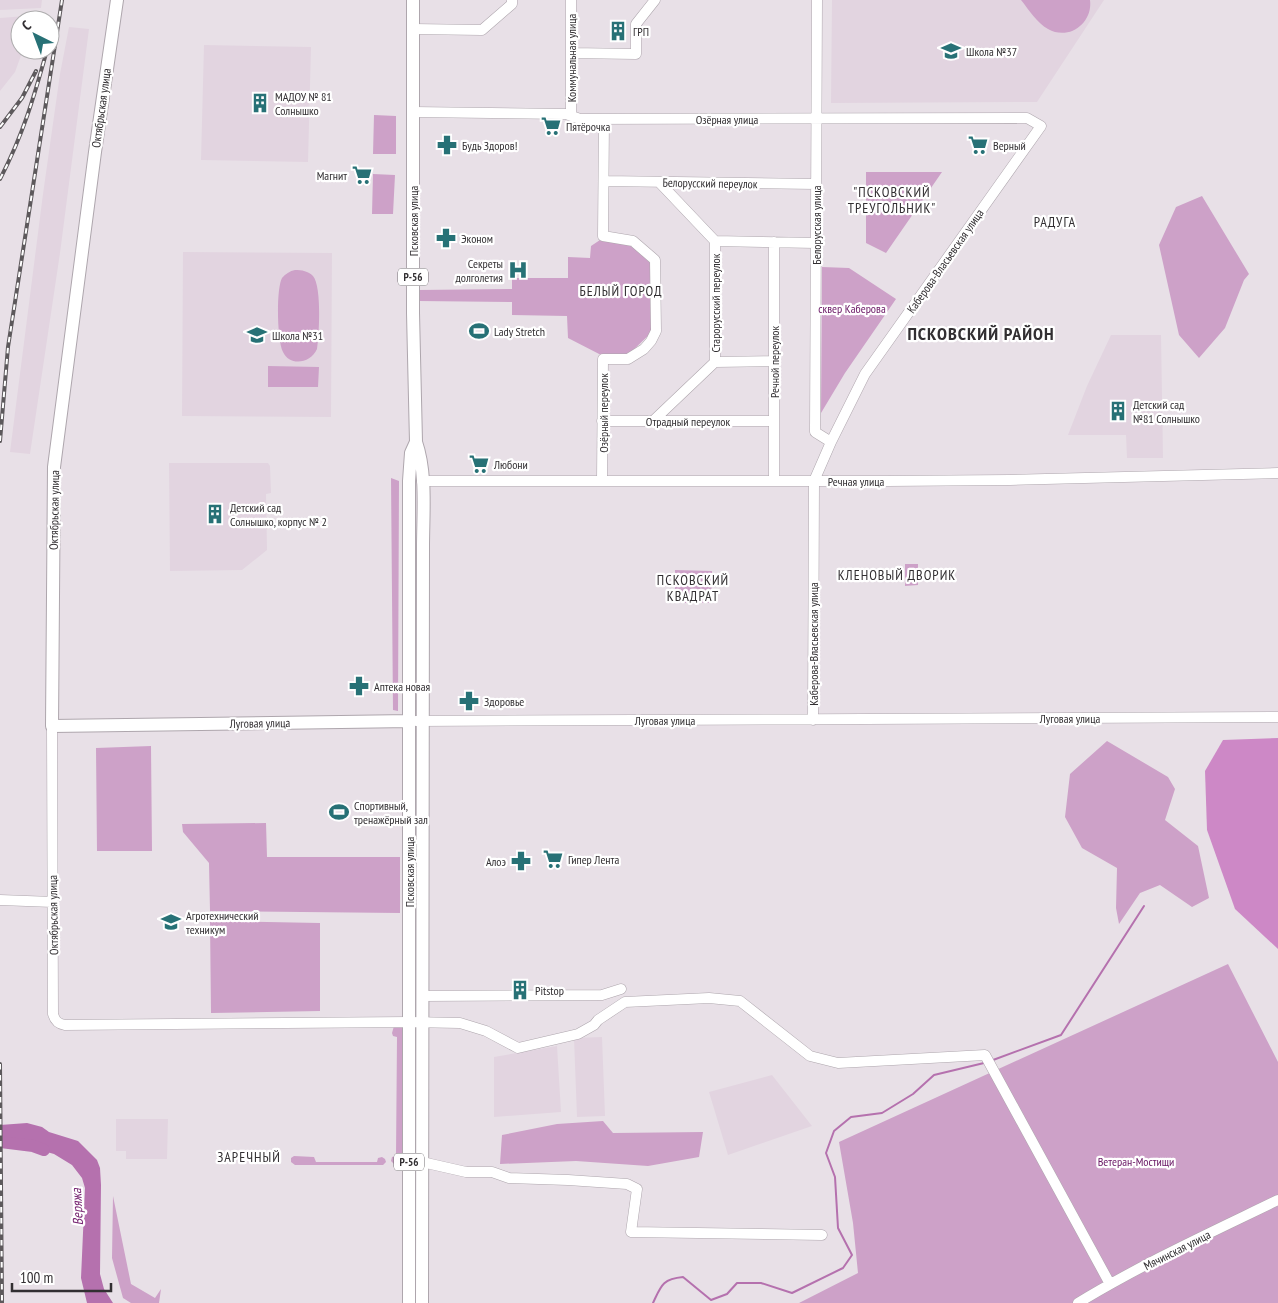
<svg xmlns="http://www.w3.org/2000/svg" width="1278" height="1303" viewBox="0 0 1278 1303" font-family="'PT Sans Narrow',sans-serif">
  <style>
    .built { fill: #e2d4e0 }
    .green { fill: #cda1c8 }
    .forest { fill: #cd88c6 }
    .water { fill: #b571ae }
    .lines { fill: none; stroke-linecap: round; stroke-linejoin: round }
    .stream { stroke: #b571ae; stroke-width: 2 }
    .river { stroke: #b571ae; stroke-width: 12 }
    .minor-casing { stroke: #aea6ad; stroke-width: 11 }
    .major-casing { stroke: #aea6ad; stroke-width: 14 }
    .minor { stroke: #fff; stroke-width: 10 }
    .major { stroke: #fff; stroke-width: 12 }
    .rail-casing { stroke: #5d595c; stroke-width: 4 }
    .rail { stroke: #fff; stroke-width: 2; stroke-dasharray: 5.5; stroke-linecap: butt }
    .labels { text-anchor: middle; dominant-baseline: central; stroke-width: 4.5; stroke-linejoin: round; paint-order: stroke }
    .shield { fill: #fff; stroke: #706d70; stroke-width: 1 }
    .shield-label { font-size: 11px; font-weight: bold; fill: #322f32 }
    .poi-label { font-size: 12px; fill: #322f32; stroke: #fff; text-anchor: start }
    .street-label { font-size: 12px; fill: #322f32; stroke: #fff }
    .park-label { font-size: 12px; fill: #691664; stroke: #fff }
    .neighbourhood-label { font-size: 14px; letter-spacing: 1px; fill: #322f32; stroke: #fff }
    .water-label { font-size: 14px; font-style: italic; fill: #772572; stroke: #fff }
    .district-label { font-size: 18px; font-weight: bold; letter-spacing: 1px; fill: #322f32; stroke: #fff }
  </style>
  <rect width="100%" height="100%" fill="#e8e0e7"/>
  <!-- built -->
  <path class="built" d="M0,0H42L41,8L0,10Z
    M832,0H1104L1037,102L831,103Z
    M26,16V20H20V50H23L15,72L0,91V18Z
    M69,27L89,29L60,253L30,454L10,452L43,194L60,74Z
    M204,45L311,47L308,162L201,160Z
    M183,252L332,253L331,417L182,416Z
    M1111,335H1161L1163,458H1127L1126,435H1068L1087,386Z
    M169,463H268L270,466L271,493L266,494L267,550L242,570L170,571Z
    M602,1037L605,1116L577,1117L574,1038Z
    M557,1046L561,1112L494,1117V1057Z
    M772,1075L812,1126L728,1155L709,1092Z
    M116,1119H168L167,1159H126V1151H116Z"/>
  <!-- green -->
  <path class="green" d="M1021,0H1090C1093,23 1069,41 1048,29C1037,23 1029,10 1021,0Z
    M374,115L396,116V154H373Z
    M866,172H942L886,253L866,243Z
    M373,174L395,175L393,214H372Z
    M1202,196L1249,274L1244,280L1225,328L1199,358L1179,335L1159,245L1176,207Z
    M600,240L630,242L653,266V331L628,355L603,356L568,338L567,316L512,315V302L419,301L418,290L512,289V278H568V257L590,258L591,246Z
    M822,267L849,268L896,299L845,373L821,413Z
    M295,270C302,270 308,271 313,276C322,287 319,335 317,349C311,363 290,367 283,352C277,341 276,289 282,278C285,274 290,271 295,270Z
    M268,366L319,367L318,387H268Z
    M391,478L399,481L398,711L393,710Z
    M905,564H918V585L905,586Z
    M675,570L712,571L711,603H675Z
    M1107,741L1168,777L1175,789L1165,820L1198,846L1209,898L1192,907L1160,885L1140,893L1119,924L1116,908L1117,868L1082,848L1065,817L1070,774Z
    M151,746L152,851H97L96,748Z
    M266,823L267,857H400V913L210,911L209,863L183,832L182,824Z
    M210,921L320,923V1011L211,1013Z
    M1228,964L1278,1062V1303H799L858,1273L853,1223L839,1142Z
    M394,1026L403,1027L404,1163L402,1165H395L391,1161L392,1157L396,1156L397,1037L393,1036L392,1033Z
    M603,1121L613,1133L703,1132L699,1157L648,1166L576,1161L500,1164L502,1135L557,1124Z
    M294,1156L314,1157L316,1162H377L378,1158L382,1157L385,1159L386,1162L383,1165H295L291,1162V1158Z
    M113,1196L131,1284L155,1298L161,1289L159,1303H131L123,1298L112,1258Z"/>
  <!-- forest -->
  <path class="forest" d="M1278,738V949L1235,909L1207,830L1205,771L1223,740Z"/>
  <!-- water -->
  <path class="water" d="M27,1123L42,1127L49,1132L78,1141L97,1160L100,1168L101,1185L100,1274L104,1289L113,1303H87L81,1278L85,1188L82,1178L72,1165L54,1154L15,1143L0,1142V1125Z"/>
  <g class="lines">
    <!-- stream -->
    <path class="stream" d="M993,1060L1061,1035L1144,906
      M653,1303C661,1286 662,1279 683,1277L711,1300L727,1294L737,1283H761L792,1293L843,1268L852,1255L838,1228L835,1177L826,1153L834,1131L851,1117L882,1113L913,1094L934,1075L984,1063"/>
    <!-- river -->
    <path class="river" d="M0,1142L33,1146L44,1150"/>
    <defs>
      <path id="minor" d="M817,0L815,432L831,442
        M413,29L482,30L512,4V0
        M571,53L636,54V24L655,0
        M413,112L566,114L580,119L1027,118L1041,126L865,374L831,442L814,481L813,720
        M571,115V0
        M604,181L816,184
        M715,241L816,243
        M774,242V481
        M715,362L774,361
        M602,421H774
        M653,421L715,362V241L659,182
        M602,480L603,359H628L644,349L651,341L656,331L655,260L633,241L603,236L604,119
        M422,481H887L1010,480L1278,473
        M416,721L1278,717
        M52,726L53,1014C55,1021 58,1024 65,1025L409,1022L460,1023L486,1031L518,1048L578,1034L594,1025L598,1020L625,1002L709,998L740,1001L810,1056L838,1063L985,1055L1110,1284
        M0,900L53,902
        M422,996L602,995L621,989
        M422,1162L466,1172H492L509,1178L568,1180L627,1184L637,1189L631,1232L822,1235
        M1078,1303C1142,1264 1210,1233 1278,1200"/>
      <path id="major" d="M117,0L95,152L54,467L52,726L410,721
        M413,0V313L416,442C427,474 423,513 423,547L422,1303
        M409,1303V481L411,453L416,442"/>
    </defs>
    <!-- minor casing -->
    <use href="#minor" class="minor-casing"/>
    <!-- major casing -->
    <use href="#major" class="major-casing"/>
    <!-- minor -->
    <use href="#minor" class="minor"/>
    <!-- major -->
    <use href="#major" class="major"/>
    <defs>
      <path id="rail" d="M0,127L22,98L36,71
        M0,179C23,135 34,97 47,50
        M0,441L8,347L62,0
        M0,1064L2,1303"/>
    </defs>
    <!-- rail casing -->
    <use href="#rail" class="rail-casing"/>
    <!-- rail -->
    <use href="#rail" class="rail"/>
  </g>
  <!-- icons -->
  <defs>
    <symbol id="building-bare" viewBox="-9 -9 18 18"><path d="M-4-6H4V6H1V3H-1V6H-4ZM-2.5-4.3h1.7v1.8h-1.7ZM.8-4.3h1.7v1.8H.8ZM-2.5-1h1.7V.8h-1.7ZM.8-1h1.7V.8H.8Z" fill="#277176" stroke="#fff" stroke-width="2.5" paint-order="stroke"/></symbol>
    <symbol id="school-bare" viewBox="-9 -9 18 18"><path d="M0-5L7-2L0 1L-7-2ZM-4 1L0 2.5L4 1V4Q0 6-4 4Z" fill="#277176" stroke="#fff" stroke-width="2.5" paint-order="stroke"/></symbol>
    <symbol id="supermarket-bare" viewBox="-9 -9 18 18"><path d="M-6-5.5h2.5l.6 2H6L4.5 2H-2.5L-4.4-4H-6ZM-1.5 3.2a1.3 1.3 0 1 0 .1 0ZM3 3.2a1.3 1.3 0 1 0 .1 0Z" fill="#277176" stroke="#fff" stroke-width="2.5" paint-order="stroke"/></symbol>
    <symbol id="pharmacy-bare" viewBox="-9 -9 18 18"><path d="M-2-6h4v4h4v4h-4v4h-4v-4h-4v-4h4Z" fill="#277176" stroke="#fff" stroke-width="2.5" paint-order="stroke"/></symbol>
    <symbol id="hospital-bare" viewBox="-9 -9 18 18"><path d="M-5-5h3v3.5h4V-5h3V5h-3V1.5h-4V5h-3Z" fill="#277176" stroke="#fff" stroke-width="2.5" paint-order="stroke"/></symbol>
    <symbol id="stadium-bare" viewBox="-9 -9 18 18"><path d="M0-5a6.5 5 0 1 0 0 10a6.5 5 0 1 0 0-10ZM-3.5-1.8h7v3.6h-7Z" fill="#277176" stroke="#fff" stroke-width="2.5" paint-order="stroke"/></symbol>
    <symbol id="university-bare" viewBox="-9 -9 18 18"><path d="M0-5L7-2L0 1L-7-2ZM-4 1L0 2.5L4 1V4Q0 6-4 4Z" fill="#277176" stroke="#fff" stroke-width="2.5" paint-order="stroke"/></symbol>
  </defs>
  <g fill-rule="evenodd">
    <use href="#building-bare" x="604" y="17" width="28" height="28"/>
    <use href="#school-bare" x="937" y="37" width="28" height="28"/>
    <use href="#building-bare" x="246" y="89" width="28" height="28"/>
    <use href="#supermarket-bare" x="537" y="112" width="28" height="28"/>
    <use href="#pharmacy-bare" x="433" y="131" width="28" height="28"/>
    <use href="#supermarket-bare" x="964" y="131" width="28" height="28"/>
    <use href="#supermarket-bare" x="348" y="161" width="28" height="28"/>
    <use href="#pharmacy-bare" x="432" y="224" width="28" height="28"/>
    <use href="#hospital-bare" x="504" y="256" width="28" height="28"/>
    <use href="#stadium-bare" x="465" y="317" width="28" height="28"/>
    <use href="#school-bare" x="243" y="321" width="28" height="28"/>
    <use href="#building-bare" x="1104" y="397" width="28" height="28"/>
    <use href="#supermarket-bare" x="465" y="450" width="28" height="28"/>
    <use href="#building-bare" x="201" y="500" width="28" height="28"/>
    <use href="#pharmacy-bare" x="345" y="672" width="28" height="28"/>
    <use href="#pharmacy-bare" x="455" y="687" width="28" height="28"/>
    <use href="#stadium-bare" x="325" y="798" width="28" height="28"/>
    <use href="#supermarket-bare" x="539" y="845" width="28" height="28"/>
    <use href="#pharmacy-bare" x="507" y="847" width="28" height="28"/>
    <use href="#university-bare" x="157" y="908" width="28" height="28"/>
    <use href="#building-bare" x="506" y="976" width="28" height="28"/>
  </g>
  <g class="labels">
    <!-- shield labels -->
    <g class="shield">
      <rect x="398" y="268.5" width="30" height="17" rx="4"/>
      <rect x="394" y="1153.5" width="30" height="17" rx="4"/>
    </g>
    <g class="shield-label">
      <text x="413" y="277">Р-56</text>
      <text x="409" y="1162">Р-56</text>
    </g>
    <!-- poi labels -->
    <g class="poi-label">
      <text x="633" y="31">ГРП</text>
      <text x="966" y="51">Школа №37</text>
      <text x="275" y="96">МАДОУ № 81<tspan x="275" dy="14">Солнышко</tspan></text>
      <text x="566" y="126">Пятёрочка</text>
      <text x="462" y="145">Будь Здоров!</text>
      <text x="993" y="145">Верный</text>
      <text x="347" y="175" text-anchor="end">Магнит</text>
      <text x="461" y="238">Эконом</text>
      <text x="503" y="263" text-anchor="end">Секреты<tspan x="503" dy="14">долголетия</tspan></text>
      <text x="494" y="331">Lady Stretch</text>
      <text x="272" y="335">Школа №31</text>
      <text x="1133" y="404">Детский сад<tspan x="1133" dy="14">№81 Солнышко</tspan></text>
      <text x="494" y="464">Любони</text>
      <text x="230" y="507">Детский сад<tspan x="230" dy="14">Солнышко, корпус № 2</tspan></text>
      <text x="374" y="686">Аптека новая</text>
      <text x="484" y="701">Здоровье</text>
      <text x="354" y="805">Спортивный,<tspan x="354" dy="14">тренажёрный зал</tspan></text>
      <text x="568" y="859">Гипер Лента</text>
      <text x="506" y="861" text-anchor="end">Алоэ</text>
      <text x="186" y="915">Агротехнический<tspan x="186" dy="14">техникум</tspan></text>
      <text x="535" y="990">Pitstop</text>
    </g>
    <!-- street labels -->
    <g class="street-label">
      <text transform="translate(571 58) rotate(-90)">Коммунальная улица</text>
      <text transform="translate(101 108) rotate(-82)">Октябрьская улица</text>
      <text x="727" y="119">Озёрная улица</text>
      <text transform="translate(710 183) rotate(1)">Белорусский переулок</text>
      <text transform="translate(413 221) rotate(-90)">Псковская улица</text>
      <text transform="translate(816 225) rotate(-90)">Белорусская улица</text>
      <text transform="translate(945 261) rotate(-55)">Каберова-Власьевская улица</text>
      <text transform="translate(715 303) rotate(-90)">Старорусский переулок</text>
      <text transform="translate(774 362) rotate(-90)">Речной переулок</text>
      <text transform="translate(603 413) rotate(-90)">Озёрный переулок</text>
      <text x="688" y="421">Отрадный переулок</text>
      <text x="856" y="481">Речная улица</text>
      <text transform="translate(54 510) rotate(-89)">Октябрьская улица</text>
      <text transform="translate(813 644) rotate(-90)">Каберова-Власьевская улица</text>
      <text x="1070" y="718">Луговая улица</text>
      <text x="665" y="720">Луговая улица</text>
      <text transform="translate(260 723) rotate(-1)">Луговая улица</text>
      <text transform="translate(409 872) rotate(-90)">Псковская улица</text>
      <text transform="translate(53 915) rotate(-91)">Октябрьская улица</text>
      <text transform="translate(1177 1250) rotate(-27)">Мячинская улица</text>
    </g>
    <!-- park labels -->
    <g class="park-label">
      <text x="852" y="308">сквер Каберова</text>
      <text x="1136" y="1161">Ветеран-Мостищи</text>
    </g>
    <!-- neighbourhood labels -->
    <g class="neighbourhood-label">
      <text x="892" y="192">"ПСКОВСКИЙ<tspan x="892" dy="16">ТРЕУГОЛЬНИК"</tspan></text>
      <text x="1055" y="222">РАДУГА</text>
      <text x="621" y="291">БЕЛЫЙ ГОРОД</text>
      <text x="897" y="575">КЛЕНОВЫЙ ДВОРИК</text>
      <text x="693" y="580">ПСКОВСКИЙ<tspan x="693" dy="16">КВАДРАТ</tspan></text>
      <text x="249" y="1157">ЗАРЕЧНЫЙ</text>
    </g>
    <!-- water labels -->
    <g class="water-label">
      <text transform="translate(77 1207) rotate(-93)">Веряжа</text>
    </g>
    <!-- district labels -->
    <g class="district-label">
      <text x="981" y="333">ПСКОВСКИЙ РАЙОН</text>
    </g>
  </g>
  <!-- north arrow -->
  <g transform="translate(35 35) rotate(318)"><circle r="24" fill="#ffffff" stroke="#adacad"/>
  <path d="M0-4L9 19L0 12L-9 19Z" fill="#277176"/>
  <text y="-8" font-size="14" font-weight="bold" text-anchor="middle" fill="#322f32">С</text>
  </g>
  <!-- scale -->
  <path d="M12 1283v8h99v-8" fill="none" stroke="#322f32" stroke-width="2.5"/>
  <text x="20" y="1283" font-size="15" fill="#322f32" stroke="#ffffff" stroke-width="4" paint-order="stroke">100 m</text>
</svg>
